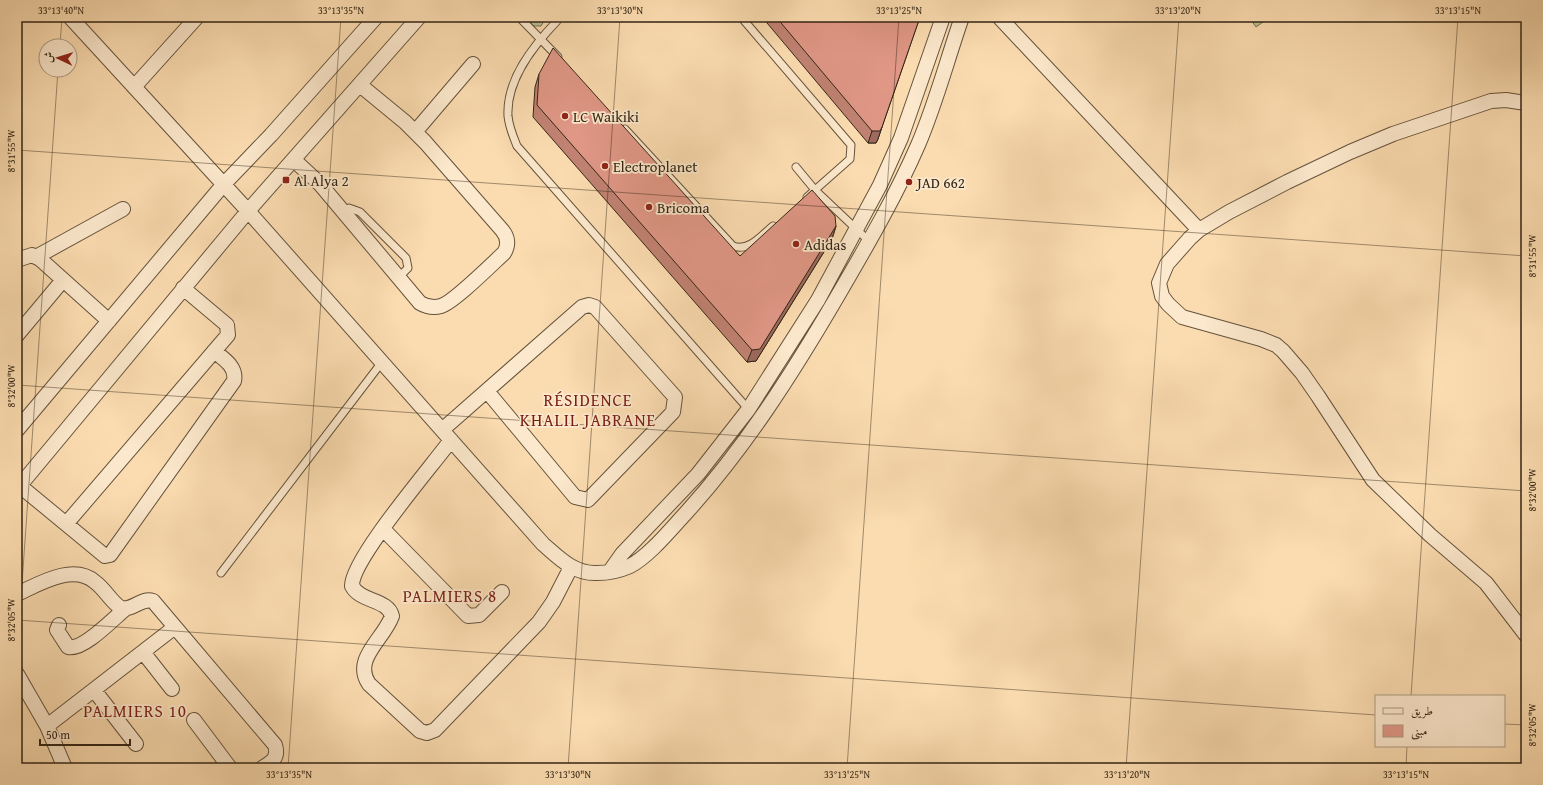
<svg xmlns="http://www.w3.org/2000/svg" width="1543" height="785" viewBox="0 0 1543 785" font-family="'Gentium Book Plus',Amiri,serif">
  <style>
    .green { fill: #b8c290; stroke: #767452 }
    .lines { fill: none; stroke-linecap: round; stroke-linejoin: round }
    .lane-casing { stroke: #65533c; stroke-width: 9 }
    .street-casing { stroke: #65533c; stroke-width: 16 }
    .lane { stroke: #fce8cc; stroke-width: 7 }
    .street { stroke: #fce8cc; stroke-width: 14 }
    .wall { fill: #c18273; stroke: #332515 }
    .shaded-wall { fill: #9d6a5e; stroke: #332515 }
    .building { fill: #e09786; stroke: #332515 }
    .ticks { fill: none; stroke: #332515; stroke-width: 1; stroke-opacity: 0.45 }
    .poi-dot { fill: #8f2418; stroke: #fce8cc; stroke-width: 1.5 }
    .labels { text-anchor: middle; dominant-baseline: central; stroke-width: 3.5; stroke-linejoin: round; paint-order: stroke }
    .poi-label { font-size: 15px; fill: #332515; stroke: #fce8cc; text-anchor: start }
    .quarter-label { font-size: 17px; letter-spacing: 1px; fill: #7a1f14; stroke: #fce8cc }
    .neatline { fill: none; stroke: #332515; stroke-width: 1.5 }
    .ticks-label { font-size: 10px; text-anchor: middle; fill: #332515 }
  </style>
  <rect width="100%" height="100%" fill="#fbdcb0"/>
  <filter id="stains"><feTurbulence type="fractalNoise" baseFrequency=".005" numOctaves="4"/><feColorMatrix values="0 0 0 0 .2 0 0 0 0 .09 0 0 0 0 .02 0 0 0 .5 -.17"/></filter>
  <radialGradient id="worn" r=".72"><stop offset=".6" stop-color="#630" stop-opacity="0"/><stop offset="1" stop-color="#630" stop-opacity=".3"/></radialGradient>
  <!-- green -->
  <path class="green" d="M525,17H544V21L541,26H534Z
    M1249,17H1270L1256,27Z"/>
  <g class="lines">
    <defs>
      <path id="lane" d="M519,17L558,57
        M553,17L557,21C533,46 506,80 508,116C509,127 513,136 517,146L750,411
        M741,17L851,145L850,159L807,197
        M625,129L733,246C749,252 762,235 773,226
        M796,167L815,190L870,242
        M342,210L349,208L360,212L406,258L408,268L399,277
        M221,573L382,362"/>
      <path id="street" d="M70,17L248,211L543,544C559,558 574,574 597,573C607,573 621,570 630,566C649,556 670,530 685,514C745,448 792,374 837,297C866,247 895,198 918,145C936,103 947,60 962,17
        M999,17L1199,230
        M134,87L197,17
        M1526,103L1506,100L1491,101L1393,134L1350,152L1287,182L1229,212L1199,230L1190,238L1167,264L1159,283L1162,296L1168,304L1182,317L1261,339L1276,345L1283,351L1302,373L1318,396L1373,480L1430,535L1486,583L1526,635
        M415,132L473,64
        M294,160L320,184L420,303C427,307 434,308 441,306C454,302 492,264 504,253C509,245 508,237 502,230L425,142L405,122L360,85
        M36,257L123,209
        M17,260L32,255L40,259L109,321
        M17,335L63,280
        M17,430L223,185L271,135L376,17
        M442,430L582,307L589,305L595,307L675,397L673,412L588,500L575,497L487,391
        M451,440C432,466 351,560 352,586C360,602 388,599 392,616C384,639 352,659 369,684L420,731L427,733L435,730L539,622L553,602L571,567
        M20,486L105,556L110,555L234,381C237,367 224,359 214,351
        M17,489L248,211L419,17
        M66,524L228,335L227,325L183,288
        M383,529L468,616L479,615L502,592
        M610,571L622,554L698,474L748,410L818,300L880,185L901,138L943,17
        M17,594C39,584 73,563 95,582C105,589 111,602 121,608C133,611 141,597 153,601L275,745C279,758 272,762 262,768
        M59,625L57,630L68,647C83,651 113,619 125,609
        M143,652L172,689
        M17,674L47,726L65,768
        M94,690L136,744
        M194,720L230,768
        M47,726L175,627"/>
    </defs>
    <!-- lane casing -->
    <use href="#lane" class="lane-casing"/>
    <!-- street casing -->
    <use href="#street" class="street-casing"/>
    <!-- lane -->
    <use href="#lane" class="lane"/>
    <!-- street -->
    <use href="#street" class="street"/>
  </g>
  <!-- wall -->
  <path class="wall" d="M762,17H920L882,127L878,139L876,143H868Z
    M539,74L740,256L836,226L832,239L756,361L747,362L533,117L535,87Z"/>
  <!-- shaded-wall -->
  <path class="shaded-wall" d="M882,127L878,139L876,143H868L872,131Z
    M836,226L832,239L756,361L747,362L752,350Z"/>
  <!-- building -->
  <path class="building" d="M776,17H920L882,127L880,131H872Z
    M553,48L740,256L812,190L835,216L836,226L760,349L752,350L537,105L539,74Z"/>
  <!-- ticks -->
  <path class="ticks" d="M1466,17L1526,21M60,46L62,17M17,150L1526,256M17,385L1526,491M17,620L1376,715M17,655L58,70M1411,696L1458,17M1504,724L1526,725M288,768L341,17M568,768L620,17M847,768L899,17M1126,768L1179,17M1406,768L1407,746"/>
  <!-- markers -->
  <g class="poi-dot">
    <circle cx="565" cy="116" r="4"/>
    <circle cx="605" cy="166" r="4"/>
    <rect x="282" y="176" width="8" height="8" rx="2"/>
    <circle cx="909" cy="182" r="4"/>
    <circle cx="649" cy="207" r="4"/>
    <circle cx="796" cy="244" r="4"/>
  </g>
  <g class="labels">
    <!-- poi labels -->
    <g class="poi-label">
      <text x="573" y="116">LC Waikiki</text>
      <text x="613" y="166">Electroplanet</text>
      <text x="294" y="180">Al Alya 2</text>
      <text x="917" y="182">JAD 662</text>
      <text x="657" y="207">Bricoma</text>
      <text x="804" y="244">Adidas</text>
    </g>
    <!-- quarter labels -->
    <g class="quarter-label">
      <text x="588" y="399">RÉSIDENCE<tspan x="588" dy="20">KHALIL JABRANE</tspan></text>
      <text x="450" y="595">PALMIERS 8</text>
      <text x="135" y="710">PALMIERS 10</text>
    </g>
  </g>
  <!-- margin -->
  <rect width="1543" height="785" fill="none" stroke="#fbdcb0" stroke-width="44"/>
  <!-- legend -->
  <rect x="1375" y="695" width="130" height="52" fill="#fce8cc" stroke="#ac9a83"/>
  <rect x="1383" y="708" width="20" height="6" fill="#fce8cc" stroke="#ac9a83"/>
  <text x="1411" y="715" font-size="12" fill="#332515">طريق</text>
  <rect x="1383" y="725" width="20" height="12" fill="#e09786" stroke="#ac9a83"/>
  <text x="1411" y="735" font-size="12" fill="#332515">مبنى</text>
  <!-- north arrow -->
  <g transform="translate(58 58) rotate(274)"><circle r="19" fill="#fce8cc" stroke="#ac9a83"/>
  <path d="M0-3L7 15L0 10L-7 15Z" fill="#8f2418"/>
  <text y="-6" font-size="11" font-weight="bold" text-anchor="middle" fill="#332515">ش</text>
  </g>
  <!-- scale -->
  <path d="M40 739v6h90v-6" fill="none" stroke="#332515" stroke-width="2"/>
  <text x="46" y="739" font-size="12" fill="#332515" stroke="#fce8cc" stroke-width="3" paint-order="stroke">50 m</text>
  <rect x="22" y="22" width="1499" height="741" class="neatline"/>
  <g class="ticks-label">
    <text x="61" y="14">33°13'40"N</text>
    <text x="341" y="14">33°13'35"N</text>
    <text x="620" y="14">33°13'30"N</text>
    <text x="899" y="14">33°13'25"N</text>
    <text x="1178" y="14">33°13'20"N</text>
    <text x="1458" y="14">33°13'15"N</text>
    <text transform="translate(11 151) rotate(-90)" y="4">8°31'55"W</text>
    <text transform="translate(1532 256) rotate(-90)" y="4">8°31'55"W</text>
    <text transform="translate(11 386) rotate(-90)" y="4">8°32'00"W</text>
    <text transform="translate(1532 490) rotate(-90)" y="4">8°32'00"W</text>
    <text transform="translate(11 620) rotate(-90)" y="4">8°32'05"W</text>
    <text transform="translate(1532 725) rotate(-90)" y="4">8°32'05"W</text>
    <text x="289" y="778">33°13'35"N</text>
    <text x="568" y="778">33°13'30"N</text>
    <text x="847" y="778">33°13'25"N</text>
    <text x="1127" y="778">33°13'20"N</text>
    <text x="1406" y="778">33°13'15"N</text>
  </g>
  <rect width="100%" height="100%" filter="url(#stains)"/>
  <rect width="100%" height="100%" fill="url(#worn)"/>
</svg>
